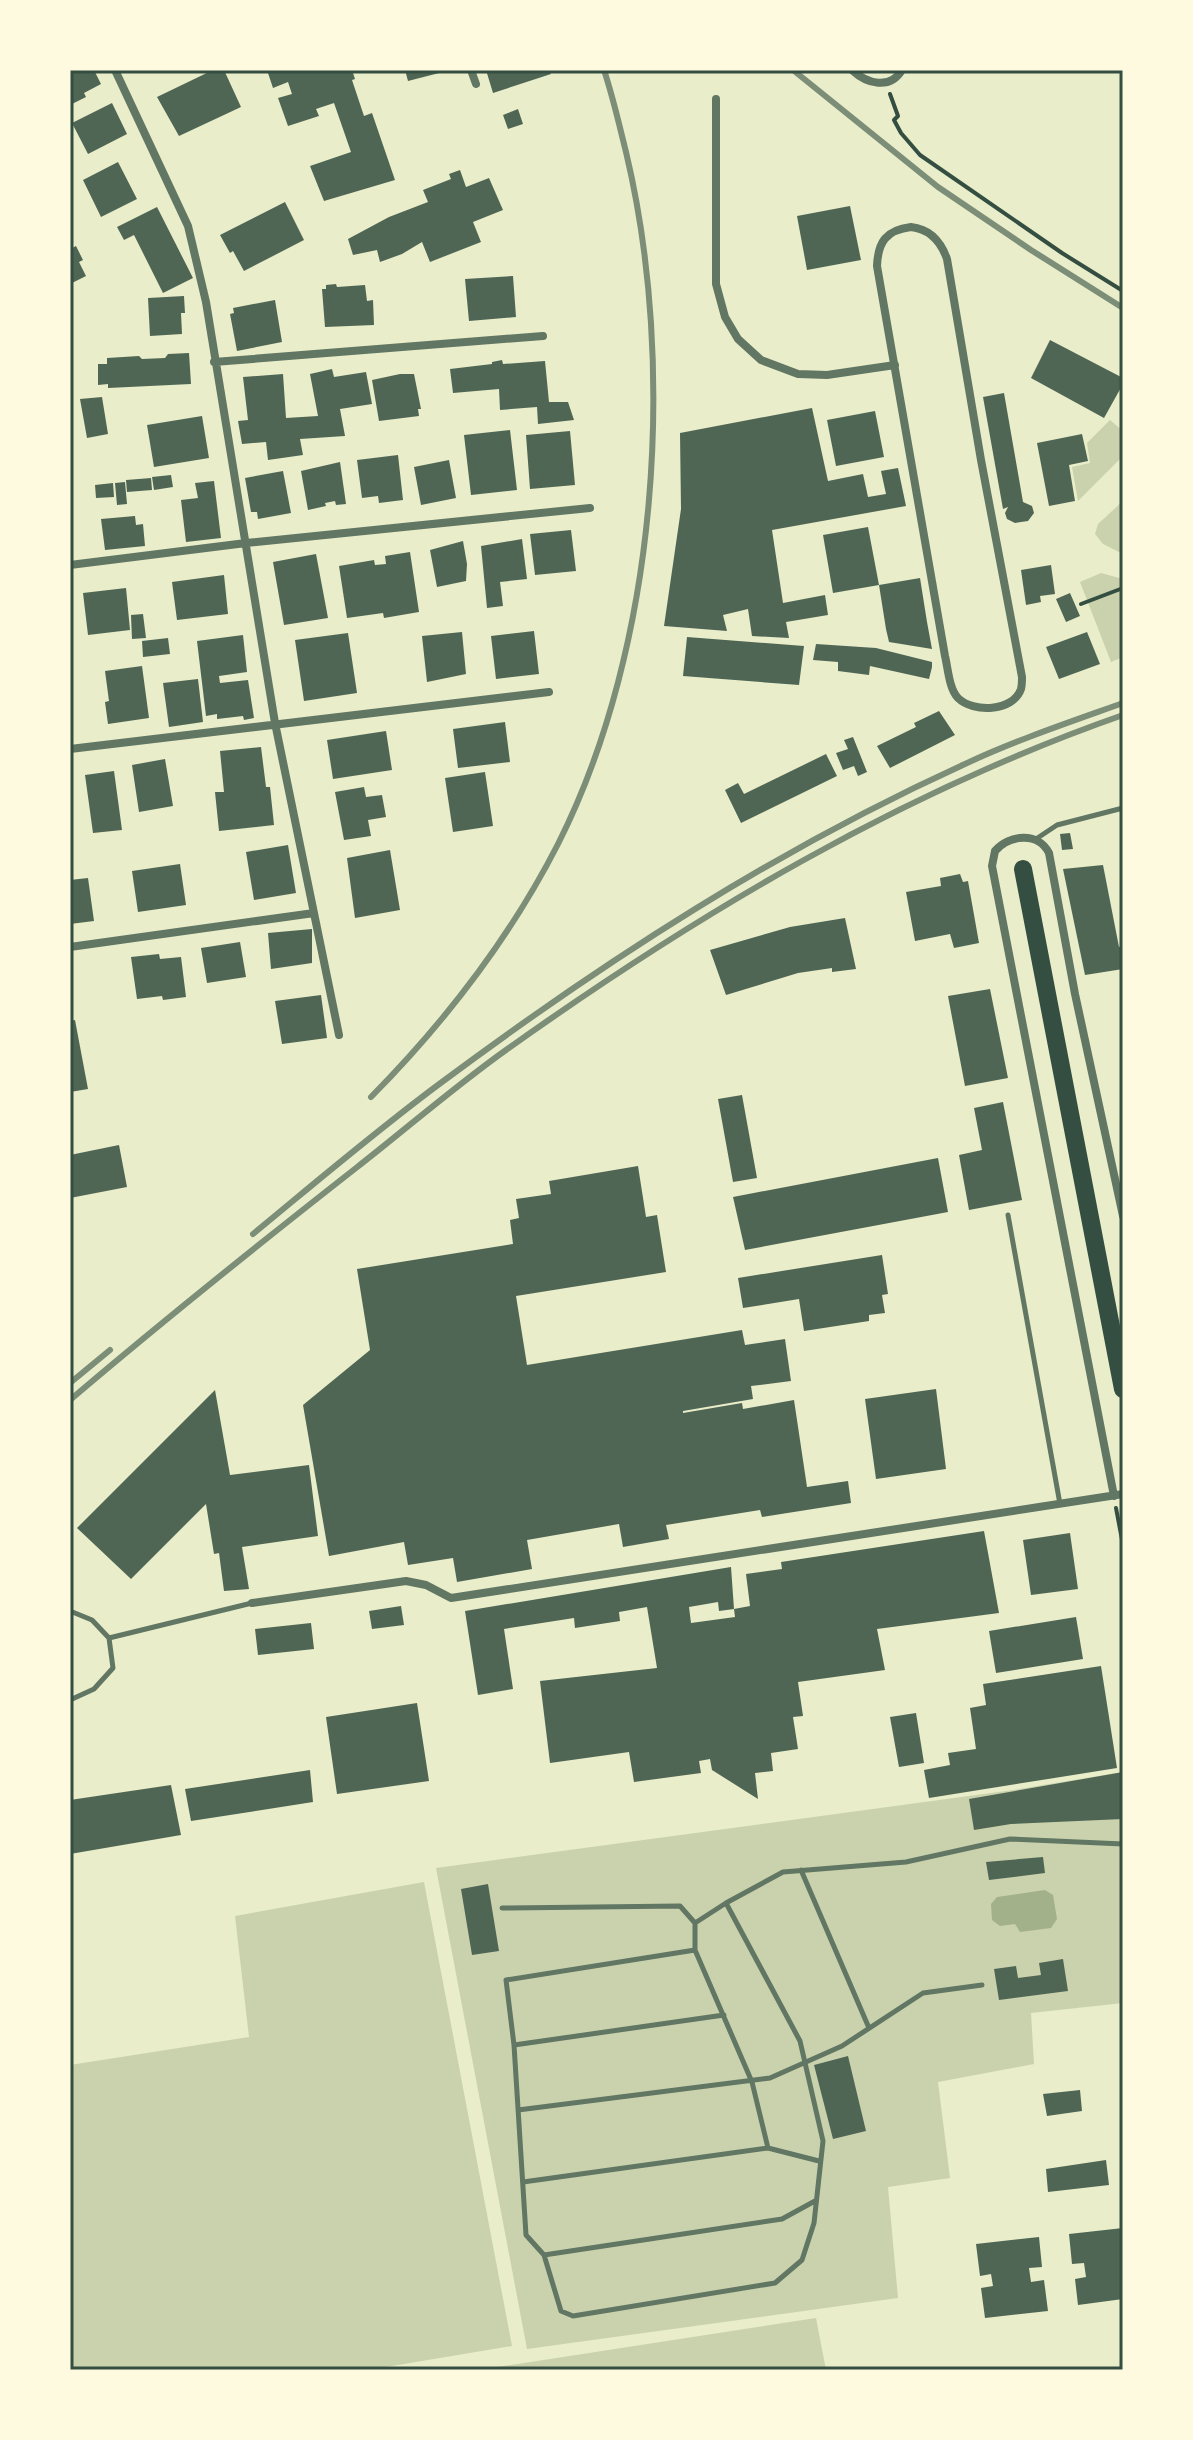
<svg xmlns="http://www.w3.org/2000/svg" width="1193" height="2440" viewBox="0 0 1193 2440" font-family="Roboto,sans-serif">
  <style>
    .green { fill: #cad2ad }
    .water { fill: #a3b18a }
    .building { fill: #4f6655 }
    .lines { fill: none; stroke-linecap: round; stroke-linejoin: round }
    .path { stroke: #344e41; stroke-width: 4 }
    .service { stroke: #617663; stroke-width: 5 }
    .minor { stroke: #617663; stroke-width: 8 }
    .primary { stroke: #344e41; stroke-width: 18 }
    .rail { stroke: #7c8e77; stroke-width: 6 }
    .neatline { fill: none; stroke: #344e41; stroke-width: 3 }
  </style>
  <rect width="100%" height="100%" fill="#e9edc9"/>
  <!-- green -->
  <path class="green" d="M1110,420L1123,431V456L1078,501L1072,467L1090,463L1087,443Z
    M1123,501V554L1103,544L1095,534L1098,524Z
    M1101,573L1123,579V657L1111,662L1080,582Z
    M1123,1772V2003L1031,2013L1034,2064L938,2082L950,2178L888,2187L898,2298L527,2349L436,1868L1013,1790Z
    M424,1882L512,2346L368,2370H70V2065L249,2037L235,1916Z
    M816,2318L826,2370H478Z"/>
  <!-- water -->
  <path class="water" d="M1045,1890L1053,1895L1057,1919L1051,1928L1020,1932L1015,1924L1000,1926L992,1920L991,1904L997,1897Z"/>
  <!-- building -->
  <path class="building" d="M70,70H94L101,84L84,93L86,97L70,105Z
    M213,70H224L241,107L179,136L157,97Z
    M267,70H309L310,73L318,70H352L355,79L352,80L364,116L372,113L395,180L324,201L310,166L351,152L334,103L316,109L319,116L288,126L278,98L292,94L288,82L273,88Z
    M405,70H447V71L408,81Z
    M486,70H549L551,74L493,93Z
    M112,103L127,134L88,154L72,123Z
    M518,109L523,124L508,129L503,115Z
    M118,162L137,199L101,217L83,180Z
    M460,170L466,187L489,178L503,210L473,222L481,242L430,262L422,242L402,254L380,262L377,250L353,255L348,239L389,217L428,202L423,190L451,179L449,174Z
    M285,202L304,240L244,271L233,251L230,253L220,235Z
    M850,206L861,260L807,270L797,216Z
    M157,207L193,278L163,293L134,235L124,240L117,227Z
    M76,246L83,260L79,262L86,276L70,284V249Z
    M513,276L516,317L469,321L465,279Z
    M336,284L337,287L365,285L367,301L373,300L374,325L325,327L322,289H326V285Z
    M184,296L185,313H181L182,334L150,336L148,298Z
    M275,300L282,342L237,351L230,314L234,313L233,308Z
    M1050,340L1123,378V384L1104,418L1031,378Z
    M189,353L191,384L108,388V384L98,385V364H107V358L139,356L142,359L165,358L168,354Z
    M502,360L503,364L545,361L549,402H568L574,420L538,424L537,407L500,410L499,389L453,393L450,369L492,364V362Z
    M332,369L334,377L366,372L372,404L340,409L345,436L300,439L303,455L268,460L266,442L242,444L238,421L248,420L243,377L283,374L286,418L318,416L310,374Z
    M400,374H414L421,409H418L419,416L379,421L372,380Z
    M1004,393L1023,502L1032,506L1034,513L1028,521L1015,523L1007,519L1005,513L1008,507L1003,509L983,397Z
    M102,397L108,434L87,438L80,399Z
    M812,408L828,481L863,474L868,497L886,494L881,471L898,468L906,506L772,530L783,603L825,595L828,615L786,622L789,638L752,636L748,609L723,615L727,631L664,626L681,509L680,433Z
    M875,411L884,457L836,466L827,420Z
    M202,416L209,458L154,467L147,425Z
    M510,430L517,490L471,495L464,435Z
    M570,431L575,485L530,489L526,435Z
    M1082,434L1088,461L1069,465L1075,501L1049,506L1037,443Z
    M398,455L403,500L379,503L378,496L362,498L357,460Z
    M449,460L456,498L421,505L414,467Z
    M340,462L346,504L336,505L335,501L325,503L326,506L308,510L301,471Z
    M283,471L291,513L258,519L257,512H251L245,478Z
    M171,475L173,487L154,490L152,477Z
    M151,478L152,490L127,492L126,480Z
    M214,481L221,538L186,542L181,500L198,498L195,483Z
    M125,482L127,504L117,505L115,483Z
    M113,483L114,497L96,498L95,485Z
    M135,516L136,525L143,524L145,546L105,550L101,519Z
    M868,527L879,585L833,593L823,535Z
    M571,530L576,571L535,575L530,534Z
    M522,539L527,579L500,582L503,606L487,608L481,546Z
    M463,541L467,564L466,581L437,587L430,550Z
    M410,552L419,612L384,618L383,613L347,618L339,566L374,560L375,565L386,564L385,556Z
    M316,554L328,618L284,625L273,562Z
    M1051,565L1055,594L1040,596L1041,602L1026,605L1021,570Z
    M224,575L228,614L177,620L172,582Z
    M920,578L927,622L932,649L889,642L886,629L879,585Z
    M126,588L130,630L88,635L83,593Z
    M1070,593L1080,616L1066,622L1056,599Z
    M143,614L146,638L132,639L131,615Z
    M534,631L539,674L496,679L491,636Z
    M462,632L466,674L427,682L422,636Z
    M1087,632L1100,664L1059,679L1046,647Z
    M348,633L357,693L304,701L295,640Z
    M243,635L247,672L219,676L220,683L248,680L254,718L244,720L243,716L217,719V714L206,716L197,641Z
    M687,637L804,646L799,685L683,676Z
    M168,638L170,654L143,657L142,641Z
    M816,644L876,648L932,662V667L929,679L870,666L869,675L838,671V662L813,660Z
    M142,666L149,718L108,724L105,702L109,701L105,671Z
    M198,679L203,722L169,727L163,683Z
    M939,711L955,735L890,768L877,746L916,727L914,723Z
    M505,722L510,762L458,768L453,729Z
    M386,731L392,770L333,779L327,740Z
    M853,737L867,772L858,776L854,766L843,770L836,753L848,749L844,740Z
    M261,747L266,787H270L274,825L219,831L215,792H224L220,751Z
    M826,754L837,776L741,823L725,790L738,783L744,794Z
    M165,759L173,806L139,812L132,765Z
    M114,771L122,830L93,833L85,775Z
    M485,772L493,826L453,832L445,778Z
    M364,787L366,797L382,795L386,817L368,820L371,836L344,840L335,792Z
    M1070,833L1073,849L1062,850L1060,834Z
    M288,845L296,893L254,900L246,852Z
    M390,850L400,910L355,918L347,858Z
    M180,864L186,905L138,912L132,871Z
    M1103,865L1119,947L1123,946V969L1085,975L1063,869Z
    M960,874L963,882L968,881L979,943L954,948L950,934L915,941L906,892L941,886L940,878Z
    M88,878L94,921L70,924V880Z
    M845,918L856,969L832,972V968L798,973L726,995L710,950L790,927Z
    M312,929V963L271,969L268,933Z
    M240,942L246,977L207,983L201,948Z
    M159,954L160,959L181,957L186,997L163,1000L162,996L137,999L131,957Z
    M990,989L1008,1078L965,1086L948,996Z
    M321,995L327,1038L282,1044L275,1001Z
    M75,1020L88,1089L70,1092V1021Z
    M742,1095L757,1178L733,1182L718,1099Z
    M1003,1102L1022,1200L969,1210L959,1155L982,1150L974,1108Z
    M119,1145L127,1187L70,1198V1155Z
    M938,1158L948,1212L745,1250L733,1197Z
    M638,1166L646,1217L657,1215L666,1272L516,1296L527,1365L742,1330L745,1345L785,1339L791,1381L751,1386L753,1399L683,1411V1413L742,1403L743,1409L794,1400L807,1487L848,1481L851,1503L762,1517L760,1510L666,1525L669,1539L623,1547L619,1524L527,1540L532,1569L457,1582L453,1558L408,1565L404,1542L329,1556L303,1405L370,1350L357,1269L513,1244L510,1220L519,1218L516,1199L551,1194L549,1181Z
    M882,1255L888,1294L882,1295L885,1313L869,1315V1321L804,1331L799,1299L743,1308L738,1278Z
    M936,1389L946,1469L876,1479L865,1399Z
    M215,1390L230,1475L309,1465L318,1536L242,1547L249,1589L224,1591L219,1553L214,1554L206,1504L131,1579L77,1528Z
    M984,1531L999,1613L877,1629L885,1670L798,1682L803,1716L793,1717L798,1749L771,1753L773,1771L755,1773L758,1799L712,1770L710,1759L699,1761L701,1773L634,1782L629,1752L550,1763L540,1681L657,1668L647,1607L619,1612L620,1621L575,1628L574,1618L504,1629L513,1689L478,1695L465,1611L731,1567L734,1609L719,1611L718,1602L689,1607L691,1623L735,1617L734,1609L750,1606L746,1574L782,1569L781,1562Z
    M1070,1533L1078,1589L1031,1595L1023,1540Z
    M401,1606L404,1625L372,1629L369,1611Z
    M1076,1617L1083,1659L996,1673L989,1631Z
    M311,1623L314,1649L258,1655L255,1629Z
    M1101,1666L1117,1768L929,1798L924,1770L950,1765L948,1753L976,1749L970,1708L986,1705L983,1684Z
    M417,1703L429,1781L337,1794L326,1717Z
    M916,1713L924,1763L899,1767L890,1717Z
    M310,1770L313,1802L191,1821L185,1789Z
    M1123,1772V1819L1011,1824L974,1830L969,1799Z
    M171,1785L181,1835L70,1854V1800Z
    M1043,1857L1045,1873L989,1880L986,1862Z
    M488,1884L499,1951L472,1955L461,1889Z
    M1063,1959L1068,1991L999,2000L994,1969L1016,1966L1018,1978L1041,1975L1039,1963Z
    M848,2056L866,2131L833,2139L814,2065Z
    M1080,2090L1082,2111L1047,2116L1043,2094Z
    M1106,2160L1109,2185L1048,2192L1046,2169Z
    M1123,2228V2299L1078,2305L1075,2279L1086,2277L1084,2263L1072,2264L1069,2234Z
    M1039,2237L1042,2267L1029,2268L1031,2282L1044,2280L1048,2311L985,2318L981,2288L993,2286L991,2274L980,2276L976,2244Z"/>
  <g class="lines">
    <!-- path -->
    <path class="path" d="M890,94L898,116L894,120L901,133L920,155L1062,253L1123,291
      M1081,604L1123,588
      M1116,1508L1123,1545"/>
    <!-- service -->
    <path class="service" d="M1036,839L1057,825L1123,808
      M1008,1215L1060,1504
      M70,1611L92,1620L109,1638L252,1603
      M70,1700L94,1689L113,1668L109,1638
      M801,1870L869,2028
      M502,1908L680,1906L695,1923
      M695,1950L506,1980L514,2045L526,2235L544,2255L561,2311L573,2316L775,2283L802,2260L814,2223L823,2141L800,2041L726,1903
      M514,2045L724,2015
      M518,2110L770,2078L842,2046L923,1993L982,1985
      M768,2148L752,2082L695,1950V1923L726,1903L783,1872L906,1862L1010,1839L1123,1844
      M523,2182L768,2148L819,2161
      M544,2255L782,2219L815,2201"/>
    <!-- minor -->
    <path class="minor" d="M115,70L188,226L206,302L275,723L339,1035
      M471,70L476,84
      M852,70C867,84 890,90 902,70
      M716,99V284L725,317L738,339L761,360L798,374L827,375L895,365
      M911,227C930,229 941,242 947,259L981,460L1022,677C1022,681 1022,685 1021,689C1013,712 973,713 958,698C949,689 948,668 945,656L877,266C878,242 886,230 911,227Z
      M214,362L543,336
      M70,565L246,543L590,508
      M70,749L549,692
      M70,947L314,913
      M1114,1496L992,866L995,851C1009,835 1038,831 1049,853L1075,994L1123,1216
      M252,1603L406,1581L426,1585L451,1598L1123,1494"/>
    <!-- primary -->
    <path class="primary" d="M1023,869L1123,1389"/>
    <!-- rail -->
    <path class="rail" d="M793,70L938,187L1031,250L1123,308
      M371,1097C445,1022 510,938 558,844C658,646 677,366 626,152C619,124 613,97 604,70
      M253,1234C315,1183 377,1130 442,1082C606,960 778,849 965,764C1016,740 1070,722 1123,703
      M70,1383L110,1350
      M70,1400C164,1320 259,1244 356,1168C406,1129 454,1087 506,1050C697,914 900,793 1123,715"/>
  </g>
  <!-- border -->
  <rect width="1193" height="2440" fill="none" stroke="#fefae0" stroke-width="144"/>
  <rect x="72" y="72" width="1049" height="2296" class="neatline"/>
</svg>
